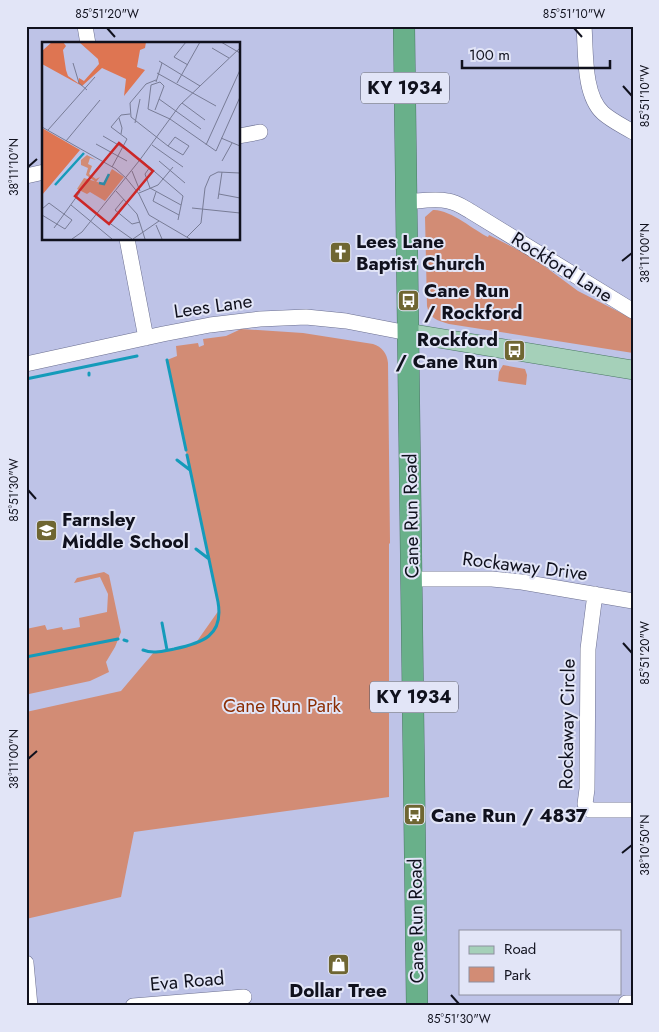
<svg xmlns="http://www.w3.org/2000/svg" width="659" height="1032" viewBox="0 0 659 1032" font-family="Jost,sans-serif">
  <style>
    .green { fill: #d28c75 }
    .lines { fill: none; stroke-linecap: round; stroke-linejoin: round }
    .stream { stroke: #159bba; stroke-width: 3 }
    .minor-casing { stroke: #6b6f90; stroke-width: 16 }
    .major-casing { stroke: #4a7864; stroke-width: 20 }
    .highway-casing { stroke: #4a7864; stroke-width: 22 }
    .minor { stroke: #fff; stroke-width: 15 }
    .major { stroke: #a5d0b9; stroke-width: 19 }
    .highway { stroke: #69b08a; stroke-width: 21 }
    .ticks { fill: none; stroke: #10111d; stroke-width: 2 }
    .labels { text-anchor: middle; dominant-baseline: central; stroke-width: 4; stroke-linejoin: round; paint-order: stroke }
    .shield { fill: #e2e5f7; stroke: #4f515e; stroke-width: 1 }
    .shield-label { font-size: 18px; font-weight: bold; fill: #10111d }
    .poi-label { font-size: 19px; font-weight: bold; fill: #10111d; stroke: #e2e5f7; text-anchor: start }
    .street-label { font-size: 19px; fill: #10111d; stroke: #e2e5f7 }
    .park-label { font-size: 19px; fill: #8c2e04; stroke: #e2e5f7 }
    .inset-river { fill: none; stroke: #159bba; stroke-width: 2.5 }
    .inset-road { fill: none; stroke: #787c96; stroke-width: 1 }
    .view { fill: #cc2727; fill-opacity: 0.15; stroke: #cc2727; stroke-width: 2.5 }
    .inset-edge { fill: none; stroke: #10111d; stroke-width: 2.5 }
    .neatline { fill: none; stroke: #10111d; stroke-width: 2 }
    .ticks-label { font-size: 12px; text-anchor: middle; fill: #10111d }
  </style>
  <rect width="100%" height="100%" fill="#bec3e7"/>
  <!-- green -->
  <path class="green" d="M433,210C450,209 475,231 488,237L489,235L532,257L578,291L633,319V353L449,324C438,321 429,318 427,306L425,217Z
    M241,329L303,333L373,344C382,347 387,353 388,363L390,543L389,544V797L134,832L121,897L26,919V712L121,691L154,652L195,644L219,610L167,360L177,356L176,346L198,343L199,347L204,345L203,339L226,336Z
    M503,365L525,369L527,375L526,385L498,381L499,372Z
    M104,572L109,575L121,632L115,647L106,662L109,672L90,681L29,694L26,686V629L45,625L47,630L62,627L63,630L80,627L79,618L107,612L108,594L100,577L74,583L77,578Z"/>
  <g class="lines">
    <!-- stream -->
    <path class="stream" d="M167,360L186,450
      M89,373V375
      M26,379L137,356
      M177,460L190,470
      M196,549L209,559
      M162,623L167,650
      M124,640L127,641
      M143,650C153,654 163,651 174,649C202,643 224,636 218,602L187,455
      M26,657L118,639"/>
    <defs>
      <path id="minor" d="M85,26L88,44
        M584,26C586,51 583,95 603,113C612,121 623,126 633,132
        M239,136L260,132
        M26,176L44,172
        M407,202C420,201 435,198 448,201C456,202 463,207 470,211L633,311
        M127,239L146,338
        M26,364L163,334L210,325L260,319L306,317L346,321L408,333
        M412,579H492L522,582L633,601
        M595,594L588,649L587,789L585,804L590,810H633
        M26,963L30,1006
        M626,1003H633
        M133,1006L244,997"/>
      <path id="major" d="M408,333L633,370"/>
      <path id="highway" d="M404,26L417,1006"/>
    </defs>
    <!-- minor casing -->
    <use href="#minor" class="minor-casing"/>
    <!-- major casing -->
    <use href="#major" class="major-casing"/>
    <!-- highway casing -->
    <use href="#highway" class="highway-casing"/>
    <!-- minor -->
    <use href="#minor" class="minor"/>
    <!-- major -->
    <use href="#major" class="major"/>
    <!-- highway -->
    <use href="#highway" class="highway"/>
  </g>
  <!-- ticks -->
  <path class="ticks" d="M107,28L115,37M574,28L582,37M623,86L632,96M28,167L37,159M622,261L632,253M28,490L36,499M623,643L632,653M28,759L37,751M622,853L632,845M451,995L459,1004"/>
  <!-- icons -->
  <defs>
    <symbol id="church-square" viewBox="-11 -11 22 22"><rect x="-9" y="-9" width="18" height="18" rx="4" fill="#6f6632" stroke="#e2e5f7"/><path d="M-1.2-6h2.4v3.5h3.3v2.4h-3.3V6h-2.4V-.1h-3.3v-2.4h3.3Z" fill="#fff"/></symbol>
    <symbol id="bus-square" viewBox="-11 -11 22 22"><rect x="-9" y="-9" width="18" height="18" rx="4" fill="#6f6632" stroke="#e2e5f7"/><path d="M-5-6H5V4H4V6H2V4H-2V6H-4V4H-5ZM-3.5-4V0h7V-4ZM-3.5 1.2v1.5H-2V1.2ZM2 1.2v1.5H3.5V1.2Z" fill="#fff"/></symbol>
    <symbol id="school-square" viewBox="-11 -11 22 22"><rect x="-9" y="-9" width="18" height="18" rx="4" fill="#6f6632" stroke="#e2e5f7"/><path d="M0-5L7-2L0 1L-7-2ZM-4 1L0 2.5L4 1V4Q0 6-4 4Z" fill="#fff"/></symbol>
    <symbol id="shop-square" viewBox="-11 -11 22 22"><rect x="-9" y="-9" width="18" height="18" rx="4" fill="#6f6632" stroke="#e2e5f7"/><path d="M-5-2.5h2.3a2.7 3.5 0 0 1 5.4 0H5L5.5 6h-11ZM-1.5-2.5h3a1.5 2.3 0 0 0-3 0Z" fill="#fff"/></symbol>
  </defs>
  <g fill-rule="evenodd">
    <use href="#church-square" x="328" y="240" width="25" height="25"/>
    <use href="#bus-square" x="396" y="288" width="25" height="25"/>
    <use href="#bus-square" x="502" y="338" width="25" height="25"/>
    <use href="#school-square" x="34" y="518" width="25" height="25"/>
    <use href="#bus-square" x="402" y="802" width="25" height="25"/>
    <use href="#shop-square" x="326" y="952" width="25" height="25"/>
  </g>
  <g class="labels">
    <!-- shield labels -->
    <g class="shield">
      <rect x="361" y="72.5" width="88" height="31" rx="4"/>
      <rect x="370" y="681.5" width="88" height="31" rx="4"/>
    </g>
    <g class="shield-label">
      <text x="405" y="88">KY 1934</text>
      <text x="414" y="697">KY 1934</text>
    </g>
    <!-- poi labels -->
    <g class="poi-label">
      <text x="356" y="241">Lees Lane<tspan x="356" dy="22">Baptist Church</tspan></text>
      <text x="424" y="290">Cane Run<tspan x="424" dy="22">/ Rockford</tspan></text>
      <text x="498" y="339" text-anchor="end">Rockford<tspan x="498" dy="22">/ Cane Run</tspan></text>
      <text x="62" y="519">Farnsley<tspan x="62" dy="22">Middle School</tspan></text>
      <text x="431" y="815">Cane Run / 4837</text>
      <text x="338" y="990" text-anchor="middle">Dollar Tree</text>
    </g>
    <!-- street labels -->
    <g class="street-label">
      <text transform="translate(562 267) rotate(32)">Rockford Lane</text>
      <text transform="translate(213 306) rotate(-8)">Lees Lane</text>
      <text transform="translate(411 516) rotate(-91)">Cane Run Road</text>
      <text transform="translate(525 566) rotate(7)">Rockaway Drive</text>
      <text transform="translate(567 724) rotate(-89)">Rockaway Circle</text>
      <text transform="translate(416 921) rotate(-91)">Cane Run Road</text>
      <text transform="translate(187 981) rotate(-5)">Eva Road</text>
    </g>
    <!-- park labels -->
    <g class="park-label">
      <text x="282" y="705">Cane Run Park</text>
    </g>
  </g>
  <!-- overview -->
  <g transform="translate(42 42)">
    <rect width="198" height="198" fill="#bec3e7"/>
    <path d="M45,113L54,118L48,116L46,122L50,124L47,132L54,137L58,135L54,140L44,133L46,126L39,123V118ZM70,127L82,135L63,159L48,150L45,152L35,147L42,136L62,142Z" fill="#d28c75"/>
    <path d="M10,0H21L24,4L21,8L24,28L26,34L36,41L37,36L42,39L57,22L56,17L37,0H104L103,6L98,8L95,25L103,28L82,54L84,37L60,26L40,44L0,22V9ZM0,86L38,108L0,153Z" fill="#de7552"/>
    <path class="inset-river" d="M57,141L62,142L67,132M13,143L42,111"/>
    <path class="inset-road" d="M144,0L132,15L146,23M179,0L198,11M170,6L187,16M117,19L158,44M31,21L37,41L45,48M115,31L174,64M114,38L104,42L88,61L89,75L126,104M114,40L120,21M135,41L158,0M117,57L159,87M140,61L163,78M113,68L122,44L118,40L109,43L106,67L128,77L174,109L198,55M77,76L80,86L79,92M93,81L98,57M0,85L74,127L84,136M6,88L53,35M61,94L85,108M133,95L147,104L141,113L126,104ZM179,96L198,104M24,99L58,58M54,102L85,119M110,103L141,125M164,103L198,28M99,118L141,154L136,178M117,119L143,141M180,119L190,101M70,125L85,97L69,85L79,73L88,72M108,125L103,132L108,146L139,163M90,129L98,149M84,136L97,152L107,173L148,197M74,149L95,172L103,197M114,150L111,159L137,173M97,151L116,143L131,125M177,152L198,156M82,157L73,168L90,182L98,180M176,157L180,130M29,163L70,197M150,166L198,171M0,167L7,161L30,178L23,187L0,173M66,180L90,197M114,183L120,197M12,186L38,150M145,195L159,181L163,146L168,134L176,130L198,131M30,197L40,190L97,119L138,63L198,6M91,197L117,179"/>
    <path class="view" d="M77,101L111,129L67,182L33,154Z"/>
    <rect width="198" height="198" class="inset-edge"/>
  </g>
  <!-- border -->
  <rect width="659" height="1032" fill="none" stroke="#e2e5f7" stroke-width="55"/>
  <!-- legend -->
  <rect x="459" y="930" width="162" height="65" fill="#e2e5f7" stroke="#8e90a0"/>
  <rect x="469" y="946" width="25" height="8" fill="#a5d0b9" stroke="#8e90a0"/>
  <text x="504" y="954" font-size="15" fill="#10111d">Road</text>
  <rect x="469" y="967" width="25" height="15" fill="#d28c75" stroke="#8e90a0"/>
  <text x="504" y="980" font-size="15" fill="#10111d">Park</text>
  <!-- scale -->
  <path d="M462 60v8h148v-8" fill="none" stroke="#10111d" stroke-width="2.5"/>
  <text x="469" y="60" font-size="15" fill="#10111d" stroke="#e2e5f7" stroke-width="4" paint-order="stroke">100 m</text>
  <rect x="28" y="28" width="604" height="976" class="neatline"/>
  <g class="ticks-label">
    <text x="107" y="18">85°51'20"W</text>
    <text x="574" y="18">85°51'10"W</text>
    <text transform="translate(645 96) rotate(-90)" y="4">85°51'10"W</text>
    <text transform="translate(14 167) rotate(-90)" y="4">38°11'10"N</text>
    <text transform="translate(645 253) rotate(-90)" y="4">38°11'00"N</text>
    <text transform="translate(14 490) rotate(-90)" y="4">85°51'30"W</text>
    <text transform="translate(645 653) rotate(-90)" y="4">85°51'20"W</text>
    <text transform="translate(14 759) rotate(-90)" y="4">38°11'00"N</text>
    <text transform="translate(645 845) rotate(-90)" y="4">38°10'50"N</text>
    <text x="459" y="1023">85°51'30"W</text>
  </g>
</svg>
